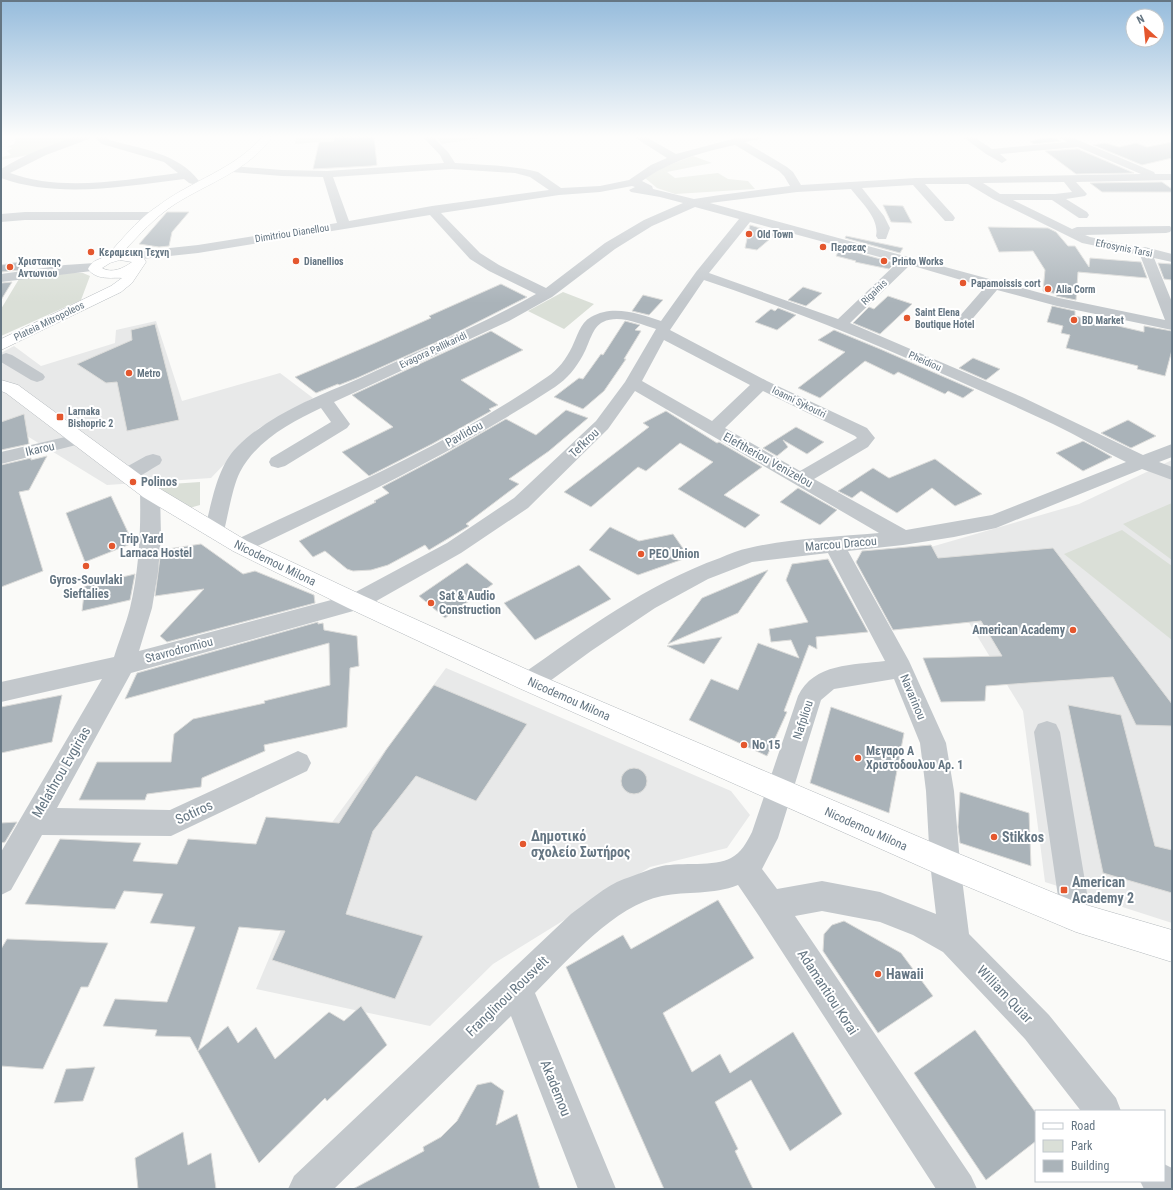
<svg xmlns="http://www.w3.org/2000/svg" width="1173" height="1190" viewBox="0 0 1173 1190" font-family="'Roboto Condensed',sans-serif">
  <style>
    .built { fill: #e8e9e9 }
    .green { fill: #dadfd7 }
    .building { fill: #aab3b9; stroke: #dcdcda }
    .lines { fill: none; stroke-linecap: round; stroke-linejoin: round }
    .major-casing { stroke: #b5babe; stroke-width: 1 }
    .minor { fill: #c3c8cc; fill-rule: evenodd }
    .major { fill: #fff; fill-rule: evenodd }
    .poi-dot { fill: #e4572e; stroke: #fff; stroke-width: 1.5 }
    .labels { text-anchor: middle; dominant-baseline: central; stroke-width: 4; stroke-linejoin: round; paint-order: stroke }
    .far-street-label { font-size: 10px; fill: #657683; stroke: #fff }
    .far-poi-label { font-size: 10px; font-weight: bold; fill: #657683; stroke: #fff; text-anchor: start }
    .street-label { font-size: 12px; fill: #657683; stroke: #fff }
    .poi-label { font-size: 12px; font-weight: bold; fill: #657683; stroke: #fff; text-anchor: start }
    .near-street-label { font-size: 14px; fill: #657683; stroke: #fff }
    .near-poi-label { font-size: 14px; font-weight: bold; fill: #657683; stroke: #fff; text-anchor: start }
  </style>
  <rect width="100%" height="100%" fill="#fafaf8"/>
  <!-- built -->
  <path class="built" d="M156,321L182,401L280,373L313,398L259,428L211,478L107,485L1,420V353L14,346L41,366L115,343L116,330Z
    M1172,460V923L1045,882L1023,711L924,549L1079,504Z
    M446,668L731,791L750,815L727,848L650,867L493,964L430,1026L256,989L319,840Z"/>
  <!-- green -->
  <path class="green" d="M16,137H76L28,155L1,160V157L11,155L7,151L12,148L7,147L14,144Z
    M296,137H335L334,141L295,144Z
    M436,137H486L442,144Z
    M693,156L712,163L667,172L675,178L718,173L728,179L748,181L755,189L675,194L657,188L645,178L661,168Z
    M68,272L83,273L90,276L81,300L1,336V309L19,279Z
    M563,292L594,304L564,329L528,311Z
    M200,482V505L186,509L156,485Z
    M1172,503V560L1123,524Z
    M1122,530L1172,566V640L1064,554Z"/>
  <!-- building -->
  <path class="building" d="M335,137H374L377,165L371,166L313,169L319,142L334,141Z
    M1052,137L1061,141L1034,144L1030,141Z
    M1172,142V158L1142,165L1093,145L1105,143L1119,147L1136,143L1147,147Z
    M1078,149L1134,173L1076,174L1045,151Z
    M1162,182L1172,189V192H1102L1090,183Z
    M883,205L903,206L912,223L891,222Z
    M167,212H189L172,232L169,246L159,247L139,244Z
    M750,225L777,233L757,250L745,248Z
    M988,227L1048,228L1056,232L1068,246H1075L1089,267L1090,258L1141,262L1147,278L1078,272L1076,300L1056,296L1057,294L1043,291L1045,270L1033,251L999,252Z
    M846,236L903,248L900,253L845,238Z
    M840,248L895,263L889,269L855,262L856,261L836,256Z
    M25,261L20,270L1,272V265Z
    M1158,263L1172,264V280L1164,279Z
    M12,282L1,300V283Z
    M501,284L527,297L448,337L357,378L339,385L338,384L316,393L295,377L375,343L431,318L429,316Z
    M803,287L822,293L806,306L788,300Z
    M643,295L663,300L649,315L632,311Z
    M888,296L912,304L880,334L853,323L869,307L874,309Z
    M1052,306L1075,311V316L1144,332V326L1172,331V350L1165,376L1137,369L1138,366L1066,348L1070,335L1061,333L1063,326L1047,322Z
    M778,308L796,315L777,330L755,322L771,309L775,311Z
    M625,321L640,325L635,330L641,331L624,359H626L604,391L583,409L554,397L579,378L583,379L601,354L603,355Z
    M155,324L179,420L127,431L117,382L106,383L77,364L132,340L131,330Z
    M834,330L880,349L974,390L963,398L948,391L945,394L898,372L894,375L865,361L820,398L798,388L845,352L818,340Z
    M491,331L523,350L461,380L498,405L489,409L491,411L432,444L369,476L342,452L393,427L352,395Z
    M973,358L1000,369L986,380L959,368Z
    M566,410L588,418L549,451L509,479L519,484L466,524L469,526L429,550L425,545L388,565L371,570L353,571L347,569L325,551L313,557L299,541L376,502L374,501L389,493L382,487L443,455L506,419L536,435Z
    M666,411L717,443L719,442L762,467L724,495L760,515L745,528L678,489L713,462L680,443L646,471L638,467L591,507L564,492L649,427L643,423Z
    M24,414L29,444L1,450V422Z
    M1128,420L1156,436L1131,448L1101,433Z
    M796,427L824,442L807,454L783,440L788,447L777,456L763,448Z
    M1083,441L1098,449L1112,457L1083,471L1056,453Z
    M47,456L29,490L19,492L43,571L1,587V465L31,458V460Z
    M935,459L982,494L955,506L932,488L897,513L861,491L852,498L838,491L873,468L889,478Z
    M798,488L837,510L820,525L780,502Z
    M111,496L133,543L85,562L66,513Z
    M610,527L639,541L673,534L689,557L638,575L589,550Z
    M201,544L243,574L255,571L314,595L315,603L167,642L160,636L204,589L155,596L161,550Z
    M931,545L938,558L1053,548L1172,704V726L1136,725L1113,677L986,686L985,701L941,702L923,658L1002,656L981,621L893,630L856,562L862,551Z
    M828,559L868,632L816,637L817,649L809,645L784,711L787,712L767,756L689,720L711,679L738,690L758,643L799,658L791,640L771,642L769,629L808,622L786,580L792,564Z
    M467,563L493,584L445,618L419,596Z
    M579,565L611,599L535,640L504,603Z
    M768,570L738,613L668,644L702,598Z
    M135,574L130,600L82,611L85,586Z
    M318,622V624L323,623L324,630L357,636L359,666L350,668L347,727L264,745L265,751L202,778L201,787L147,794L145,800H79L97,762H171L174,734L193,719L265,703L264,701L330,685L329,643L125,699L137,673Z
    M722,637L704,664L667,646Z
    M434,685L527,724L476,801L416,776L373,831L346,914L423,936L395,999L272,960L285,931L239,927L198,1051L228,1026L238,1043L256,1027L275,1059L329,1012L344,1021L361,1006L387,1045L327,1101L325,1098L259,1163L190,1037L155,1036L157,1030L103,1026L115,999L167,1002L195,927L150,923L163,894L124,891L115,909L25,904L60,839L141,843L133,861L177,864L188,839L256,844L266,817L339,823L386,750Z
    M62,695L52,742L1,753V707Z
    M1068,705L1121,715L1155,846L1172,850V893L1103,873Z
    M831,707L904,733L889,813L810,783Z
    M621 781a13 13 0 1 1 26 0a13 13 0 1 1-26 0Z
    M960,792L1029,813L1031,866L960,843L958,827Z
    M17,822L5,842L1,843V823Z
    M718,900L754,958L663,1013L692,1072L720,1054L730,1073L793,1032L842,1114L790,1151L751,1080L715,1102L738,1149L735,1151L753,1189H664L566,967L623,935L631,949Z
    M844,921L901,953L933,996L878,1033L823,951L824,934L832,925Z
    M7,939L108,943L88,987H81L43,1069L1,1066V949Z
    M975,1030L1036,1113V1141L986,1180L914,1073Z
    M95,1067L83,1101L54,1103L66,1069Z
    M491,1082L504,1091L496,1125L517,1114L540,1189H353L424,1151L423,1147L441,1137L457,1121L477,1085Z
    M183,1132L188,1165L211,1153L216,1189H138L135,1158Z"/>
  <g class="lines">
    <defs>
      <path id="major" d="M262,137H272C248,171 208,183 175,204C155,217 139,235 123,252L142,255L146,262L132,283L121,292L1,350V339L111,286L122,278C112,277 97,281 88,269C94,258 99,261 107,255C112,251 117,244 122,239C133,227 144,215 158,206C192,180 234,170 262,137ZM120,260L132,262C124,268 112,274 102,268L110,263Z
        M1,380L18,385L157,487L247,541L364,596L539,675L952,851L1076,902L1172,930V962L1076,932L935,873L521,689L348,608L233,551L143,497L6,393L1,391Z"/>
    </defs>
    <!-- major casing -->
    <use href="#major" class="major-casing"/>
    <!-- minor -->
    <path class="minor" d="M75,137H90L89,139L46,155L10,173C61,192 125,180 178,173L164,162L102,144L96,139V137H106L110,140C141,149 178,153 199,181L193,184L189,183L184,179C124,186 59,199 1,178V169C24,155 49,145 75,137Z
      M423,137H433L448,152L455,163C482,165 511,165 538,172L561,188L600,186L629,180L651,165L667,158L634,137H646L676,154L736,138L761,137L760,139L745,142L787,167L793,172L801,185L916,178L1141,174L1078,147L1000,154L1007,160L1002,163L986,154L963,137H974L992,149L1067,142L1058,137H1071L1154,172L1155,174H1172V180L1076,182L1087,194L1085,196L1066,199L1087,212L1089,215L1087,218H1079L1052,200H1013L1072,229L1077,227L1170,226L1172,229L1170,232L1166,233L1085,235L1090,237L1142,248L1145,247L1172,254V262L1154,258L1172,302V330L1057,306L997,290L968,324L963,325L958,324L956,321L958,318L985,287L910,265L850,323L1022,397L1143,455L1172,444V457L1159,462L1172,467V480L1142,469L996,528L954,537L903,545L848,551L909,661L946,743L954,791L960,863L969,934L1049,1015L1116,1098L1121,1111H1081L1025,1039L943,952L913,935L880,922L822,911L795,916L971,1176L977,1189H936L759,916L738,885C713,895 687,891 662,896C615,905 568,960 535,993L616,1189H578L511,1016L334,1189H288L294,1176L571,914C588,902 605,886 624,879C636,875 649,869 662,866C681,862 715,867 731,858C741,853 747,842 752,832L798,696C814,663 853,665 885,661L828,553L752,562L708,579L655,608L591,651L539,689L530,692L521,689L518,682L521,675C584,631 647,584 720,558C729,554 739,550 749,548C791,538 836,537 879,533L635,391L608,429L528,508L461,553L364,608L131,673L57,808L170,810L298,751L307,755L311,763L307,771L171,836L42,835L11,890L1,895V852L102,679L1,702V682L114,657C119,641 126,624 130,608C139,570 141,531 140,492L143,487L150,486L157,487L160,492L161,537L158,572L152,608L139,651L350,595L447,543L514,498L596,421L625,382L656,329C640,324 619,314 603,322C592,327 589,345 583,355C576,368 567,379 555,387C457,451 352,501 247,551L240,553L233,551L230,546L233,541C339,491 450,444 547,377C558,370 566,359 572,347C577,337 580,323 591,317C613,304 640,314 661,321L696,272L739,219L695,207L652,226L615,249L552,297L509,321L334,402L350,424L347,428L285,466L278,468L271,466L269,462L271,458L331,422L321,408C291,422 256,441 240,472C233,485 228,515 224,531L221,536L214,538L207,536L204,531C212,504 216,468 237,447C270,414 316,397 358,379C418,351 479,326 536,294L489,271L470,259L430,215L198,253L132,260L127,259L125,256L127,253L132,252L198,245L337,223L323,177L282,176L232,172L227,169L232,166L282,170L327,171L444,163L440,155ZM735,145L779,171L784,176L790,186L720,195L694,199L653,189L652,186L642,181C670,161 702,152 735,145ZM451,169L515,173L530,177L549,190L432,206L349,221L333,177ZM1064,182L1072,192L1055,194H1000L983,183ZM925,184H968L993,199L1082,243L1140,255L1165,320L1059,298L710,203L797,192L851,189C861,202 880,219 876,236L878,239H886L890,228L884,216L862,188L913,185L945,221H953L955,218L953,215ZM632,186L635,187L629,190L631,192L660,197L683,203L644,220L605,243L546,288L499,265L480,253L441,213L559,195L600,192ZM750,222L898,262L838,319L709,273ZM704,280C824,320 939,371 1053,424C1078,436 1101,450 1126,462L992,515L906,530L814,479L868,447L875,438L867,428L767,381L670,330ZM664,340L750,385L712,421L642,381ZM763,391L855,436L857,438L800,471L725,428ZM894,679L920,743L926,791L930,863L936,914L880,892L822,881L777,889L762,869L778,838L821,700L834,689Z
      M25,212H151L155,213L157,216L155,219L151,220H25L1,222V214Z
      M95,263L100,264L102,267L100,270L1,282V274L65,265Z
      M6,353L12,355L43,374L45,377L43,380L37,382L31,380L1,362V355Z
      M78,434L84,435L87,439L84,443L1,464V452Z
      M153,454L160,456L162,460L160,464C147,471 134,483 119,479L117,475L119,471L146,456Z
      M1047,721L1056,724L1060,732L1091,917L1087,928L1076,932L1065,928L1061,917L1034,732L1038,724Z
      M1164,1164L1172,1168V1189H1144L1140,1181H1164Z"/>
    <!-- major -->
    <use href="#major" class="major"/>
  </g>
  <!-- sky -->
  <linearGradient id="sky" x2="0" y2="1"><stop stop-color="#96bcdc"/><stop offset="0.45" stop-color="#fdfdfc"/><stop offset="1" stop-color="#fdfdfc" stop-opacity="0"/></linearGradient>
  <rect width="1173" height="303" fill="url(#sky)"/>
  <!-- markers -->
  <g class="poi-dot">
    <circle cx="749" cy="234" r="4"/>
    <circle cx="823" cy="247" r="4"/>
    <circle cx="91" cy="252" r="4"/>
    <circle cx="296" cy="261" r="4"/>
    <circle cx="884" cy="261" r="4"/>
    <circle cx="10" cy="267" r="4"/>
    <circle cx="963" cy="283" r="4"/>
    <circle cx="1048" cy="289" r="4"/>
    <circle cx="907" cy="318" r="4"/>
    <circle cx="1074" cy="320" r="4"/>
    <circle cx="129" cy="373" r="4"/>
    <rect x="56" y="413" width="8" height="8" rx="2"/>
    <circle cx="133" cy="482" r="4"/>
    <circle cx="112" cy="546" r="4"/>
    <circle cx="641" cy="554" r="4"/>
    <circle cx="86" cy="566" r="4"/>
    <circle cx="431" cy="603" r="4"/>
    <circle cx="1073" cy="630" r="4"/>
    <circle cx="744" cy="745" r="4"/>
    <circle cx="858" cy="758" r="4"/>
    <circle cx="994" cy="837" r="4"/>
    <circle cx="523" cy="844" r="4"/>
    <rect x="1060" y="886" width="8" height="8" rx="2"/>
    <circle cx="878" cy="974" r="4"/>
  </g>
  <g class="labels">
    <!-- far-street labels -->
    <g class="far-street-label">
      <text transform="translate(292 233) rotate(-9)">Dimitriou Dianellou</text>
      <text transform="translate(1124 248) rotate(11)">Efrosynis Tarsi</text>
      <text transform="translate(874 292) rotate(-44)">Rigainis</text>
      <text transform="translate(49 321) rotate(-26)">Plateia Mitropoleos</text>
      <text transform="translate(433 350) rotate(-25)">Evagora Pallikaridi</text>
      <text transform="translate(925 361) rotate(24)">Pheidiou</text>
      <text transform="translate(799 402) rotate(26)">Ioanni Sykoutri</text>
    </g>
    <!-- far-poi labels -->
    <g class="far-poi-label">
      <text x="757" y="234">Old Town</text>
      <text x="831" y="247">Περσεας</text>
      <text x="99" y="252">Κεραμεικη Τεχνη</text>
      <text x="18" y="261">Χριστακης<tspan x="18" dy="12">Αντωνιου</tspan></text>
      <text x="304" y="261">Dianellios</text>
      <text x="892" y="261">Printo Works</text>
      <text x="971" y="283">Papamoissis cort</text>
      <text x="1056" y="289">Alia Corm</text>
      <text x="915" y="312">Saint Elena<tspan x="915" dy="12">Boutique Hotel</tspan></text>
      <text x="1082" y="320">BD Market</text>
      <text x="137" y="373">Metro</text>
      <text x="68" y="411">Larnaka<tspan x="68" dy="12">Bishopric 2</tspan></text>
    </g>
    <!-- street labels -->
    <g class="street-label">
      <text transform="translate(464 434) rotate(-29)">Pavlidou</text>
      <text transform="translate(584 443) rotate(-44)">Tefkrou</text>
      <text transform="translate(40 449) rotate(-13)">Ikarou</text>
      <text transform="translate(768 460) rotate(29)">Eleftheriou Venizelou</text>
      <text transform="translate(841 544) rotate(-5)">Marcou Dracou</text>
      <text transform="translate(275 563) rotate(26)">Nicodemou Milona</text>
      <text transform="translate(179 650) rotate(-15)">Stavrodromiou</text>
      <text transform="translate(913 697) rotate(67)">Navarinou</text>
      <text transform="translate(569 699) rotate(24)">Nicodemou Milona</text>
      <text transform="translate(803 720) rotate(-72)">Nafpliou</text>
      <text transform="translate(866 829) rotate(24)">Nicodemou Milona</text>
    </g>
    <!-- poi labels -->
    <g class="poi-label">
      <text x="141" y="482">Polinos</text>
      <text x="120" y="539">Trip Yard<tspan x="120" dy="14">Larnaca Hostel</tspan></text>
      <text x="649" y="554">PEO Union</text>
      <text x="86" y="580" text-anchor="middle">Gyros-Souvlaki<tspan x="86" dy="14">Sieftalies</tspan></text>
      <text x="439" y="596">Sat &amp; Audio<tspan x="439" dy="14">Construction</tspan></text>
      <text x="1065" y="630" text-anchor="end">American Academy</text>
      <text x="752" y="745">No 15</text>
      <text x="866" y="751">Μεγαρο Α<tspan x="866" dy="14">Χριστοδουλου Αρ. 1</tspan></text>
    </g>
    <!-- near-street labels -->
    <g class="near-street-label">
      <text transform="translate(61 772) rotate(-60)">Melathrou Evgirias</text>
      <text transform="translate(194 812) rotate(-25)">Sotiros</text>
      <text transform="translate(828 992) rotate(57)">Adamantiou Korai</text>
      <text transform="translate(1005 994) rotate(46)">William Quiar</text>
      <text transform="translate(507 996) rotate(-44)">Franglinou Rousvelt</text>
      <text transform="translate(556 1088) rotate(68)">Akademou</text>
    </g>
    <!-- near-poi labels -->
    <g class="near-poi-label">
      <text x="531" y="836">Δημοτικό<tspan x="531" dy="16">σχολείο Σωτήρος</tspan></text>
      <text x="1002" y="837">Stikkos</text>
      <text x="1072" y="882">American<tspan x="1072" dy="16">Academy 2</tspan></text>
      <text x="886" y="974">Hawaii</text>
    </g>
  </g>
  <!-- border -->
  <rect width="1173" height="1190" fill="none" stroke="#657683" stroke-width="4"/>
  <!-- legend -->
  <rect x="1035" y="1110" width="130" height="72" fill="#ffffff" stroke="#c1c8cd"/>
  <rect x="1043" y="1123" width="20" height="6" fill="#ffffff" stroke="#c1c8cd"/>
  <text x="1071" y="1130" font-size="12" fill="#657683">Road</text>
  <rect x="1043" y="1140" width="20" height="12" fill="#dadfd7" stroke="#c1c8cd"/>
  <text x="1071" y="1150" font-size="12" fill="#657683">Park</text>
  <rect x="1043" y="1160" width="20" height="12" fill="#aab3b9" stroke="#c1c8cd"/>
  <text x="1071" y="1170" font-size="12" fill="#657683">Building</text>
  <!-- north arrow -->
  <g transform="translate(1145 28) rotate(333)"><circle r="19" fill="#ffffff" stroke="#c1c8cd"/>
  <path d="M0-3L7 15L0 10L-7 15Z" fill="#e4572e"/>
  <text y="-6" font-size="11" font-weight="bold" text-anchor="middle" fill="#657683">N</text>
  </g>
</svg>
